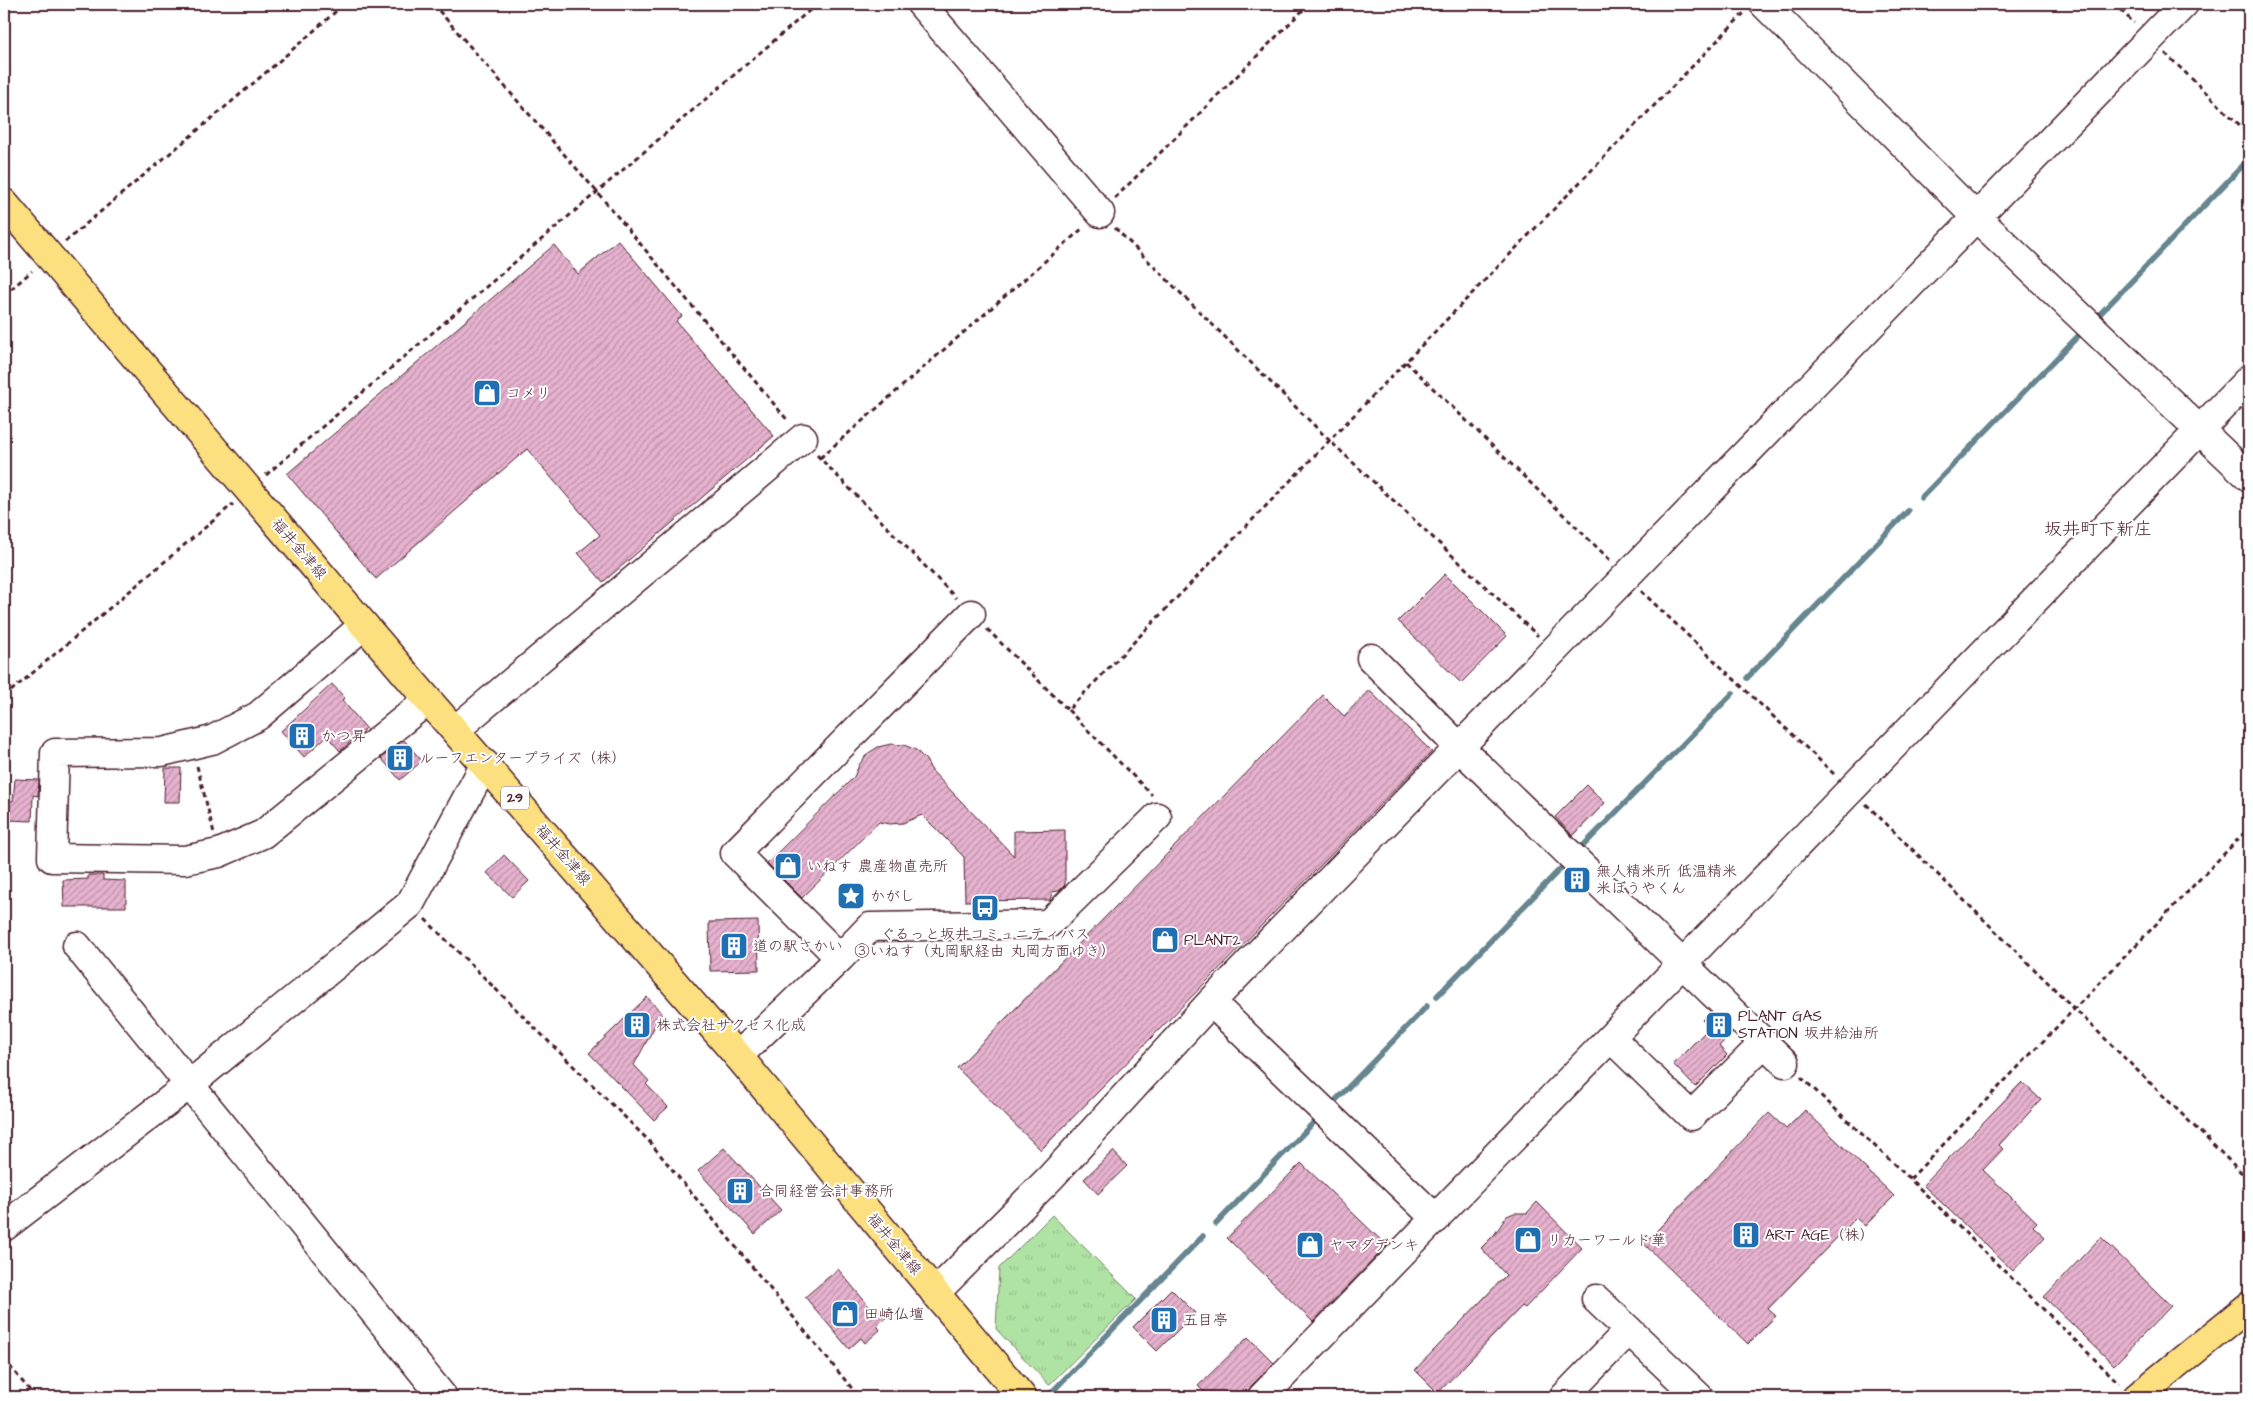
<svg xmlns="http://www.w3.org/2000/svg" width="2253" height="1401" viewBox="0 0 2253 1401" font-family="'Architects Daughter','Klee One',sans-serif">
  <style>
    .park { fill: url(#park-tufts); stroke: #7c8168 }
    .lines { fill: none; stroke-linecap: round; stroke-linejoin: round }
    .stream { stroke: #66858f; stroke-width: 5.5 }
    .building { fill: url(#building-hatch); stroke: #4a1f2b }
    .minor-casing { stroke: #4a1f2b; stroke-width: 31 }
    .major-casing { stroke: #4a1f2b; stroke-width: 31 }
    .path { stroke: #4a1f2b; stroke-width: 3; stroke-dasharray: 5 4; stroke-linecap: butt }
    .minor { stroke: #fff; stroke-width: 28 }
    .major { stroke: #fce080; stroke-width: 28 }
    .labels { text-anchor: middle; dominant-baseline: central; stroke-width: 4; stroke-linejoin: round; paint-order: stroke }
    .shield { fill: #fff; stroke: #80626b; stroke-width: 1 }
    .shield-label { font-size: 14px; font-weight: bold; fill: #4a1f2b }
    .poi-label { font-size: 15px; fill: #4a1f2b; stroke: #fff; text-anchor: start }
    .street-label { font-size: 15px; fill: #4a1f2b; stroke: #fff }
    .quarter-label { font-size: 18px; fill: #4a1f2b; stroke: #fff }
  </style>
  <defs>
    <pattern id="park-tufts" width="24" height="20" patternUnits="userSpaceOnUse" patternTransform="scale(1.25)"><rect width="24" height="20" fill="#afe3a4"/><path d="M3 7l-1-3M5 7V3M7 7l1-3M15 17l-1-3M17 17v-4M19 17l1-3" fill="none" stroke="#98c28d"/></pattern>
    <pattern id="building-hatch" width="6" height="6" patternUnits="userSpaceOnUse" patternTransform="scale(1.25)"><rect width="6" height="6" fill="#e6b2cf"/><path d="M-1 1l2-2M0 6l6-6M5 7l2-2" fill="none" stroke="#bc90a8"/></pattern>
  </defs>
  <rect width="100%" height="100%" fill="#fff"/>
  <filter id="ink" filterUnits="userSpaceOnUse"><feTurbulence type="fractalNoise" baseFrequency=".02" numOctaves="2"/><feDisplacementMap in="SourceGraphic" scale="10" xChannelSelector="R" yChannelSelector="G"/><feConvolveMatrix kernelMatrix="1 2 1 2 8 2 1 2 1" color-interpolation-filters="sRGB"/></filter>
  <g filter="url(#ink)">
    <!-- park -->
    <path class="park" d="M1052,1215L1136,1299L1049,1385L996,1329L999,1268Z"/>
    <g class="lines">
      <!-- stream -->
      <path class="stream" d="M2099,315L2249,159
        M1921,498L2083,331
        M1747,678L1908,511
        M1580,849L1733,693
        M1437,996L1563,866
        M1331,1105L1427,1006
        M1216,1224L1316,1120
        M1051,1393L1203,1236"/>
    </g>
    <!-- building -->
    <path class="building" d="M618,240L682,316L676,321L774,436L603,582L578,553L600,535L527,449L376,579L287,474L554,245L578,274Z
      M1445,574L1507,636L1461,683L1398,621Z
      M332,684L345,698L342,700L366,728L340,751L327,736L304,757L281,731Z
      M1369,690L1432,752L1041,1150L957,1068L1323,695L1344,716Z
      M404,740L422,761L400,780L381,758Z
      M891,744L904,745L916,750L926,760L932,771L1014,856V831L1065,830V885L1059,891L1052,892L1050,900L965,901L964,857L922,815L903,823L890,824L879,822L802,898L767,863L854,777L859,765L867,754L878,747Z
      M165,768H181L180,802H164Z
      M15,779L39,780L38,796L33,795L32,821L8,820L9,801H13Z
      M1587,785L1605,803L1573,836L1555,817Z
      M504,855L529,881L512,897L487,873Z
      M88,875H103V880L126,881V907H64L63,880L88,879Z
      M758,921L759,970L710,971L709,922Z
      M647,997L662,1013L634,1065L649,1081L646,1084L668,1107L654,1120L589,1053Z
      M1710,1012L1732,1034L1719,1046L1727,1055L1695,1087L1673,1064L1710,1027L1702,1020Z
      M2022,1082L2041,1100L1999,1145L2003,1149L1983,1170L2037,1222L2033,1226L2045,1237L2013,1271L1923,1185Z
      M1805,1110L1894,1196L1865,1226L1856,1218L1768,1309L1776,1316L1748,1344L1644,1244L1769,1113L1786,1129Z
      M724,1148L781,1210L755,1234L698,1171Z
      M1113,1151L1127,1166L1098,1194L1084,1179Z
      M1301,1163L1387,1246L1313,1322L1227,1238Z
      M1537,1202L1582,1248L1525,1308L1522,1306L1438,1393L1415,1370L1506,1275L1481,1248L1494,1235L1507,1216L1514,1213H1527Z
      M2101,1237L2171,1306L2114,1365L2044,1297Z
      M838,1269L872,1310L877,1306L887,1317L877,1325L880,1330L865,1343L861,1338L849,1349L805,1297Z
      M1171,1289L1195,1313L1157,1351L1133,1327Z
      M1248,1337L1274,1363L1251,1386L1246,1397H1209L1198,1386Z"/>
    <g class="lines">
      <defs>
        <path id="minor" d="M921,4L1100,213
          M1764,4L1976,217L2249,477
          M364,625L258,716L212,740L162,752L55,753L52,858L185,860L219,853L263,834L428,700
          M1371,658L1459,747L1785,1063
          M455,730L803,438
          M77,946L443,1397
          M840,958L870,927L1048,924L1157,817
          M1211,1002L1436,1219
          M1611,1038L1691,1116L1764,1043
          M738,1056L840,958L735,853L971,614
          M4,1227L189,1085L410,904L485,764
          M935,1293L1051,1177L1211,1002L2184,4
          M1596,1299L1699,1397
          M1262,1397L2249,379
          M1564,1397L1629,1330"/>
        <path id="major" d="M4,203L428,700L738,1056L1022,1397
          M2137,1397L2249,1306"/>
      </defs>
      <!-- minor casing -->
      <use href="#minor" class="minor-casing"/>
      <!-- major casing -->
      <use href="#major" class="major-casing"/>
      <!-- path -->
      <path class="path" d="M433,4L597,192L789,422
        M2114,4L2134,23
        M2165,53L2249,134
        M1115,198L1309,4
        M1115,228L1330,441L1538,636
        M65,242C158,162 253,86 344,4
        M4,295L32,271
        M1406,362L1610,560
        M817,455L956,598
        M820,458L1083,228
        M266,475L817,4
        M1641,591L1834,774
        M987,629L1068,710L1744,13
        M4,697L233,504
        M1068,710L1152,795
        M197,766L214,833
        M1866,804L2249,1180
        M425,919L648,1140L859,1397
        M1801,1077L1910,1179L2119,1383
        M1910,1179L2249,828
        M4,1359L35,1397"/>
      <!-- minor -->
      <use href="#minor" class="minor"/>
      <!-- major -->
      <use href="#major" class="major"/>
    </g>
  </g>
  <!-- icons -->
  <defs>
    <symbol id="shop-square" viewBox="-11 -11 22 22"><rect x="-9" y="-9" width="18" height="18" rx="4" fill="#1f6fb2" stroke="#fff"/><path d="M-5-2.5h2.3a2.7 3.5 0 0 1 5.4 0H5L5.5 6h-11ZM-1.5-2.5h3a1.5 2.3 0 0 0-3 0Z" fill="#fff"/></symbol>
    <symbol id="building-square" viewBox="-11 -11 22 22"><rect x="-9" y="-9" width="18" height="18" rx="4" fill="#1f6fb2" stroke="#fff"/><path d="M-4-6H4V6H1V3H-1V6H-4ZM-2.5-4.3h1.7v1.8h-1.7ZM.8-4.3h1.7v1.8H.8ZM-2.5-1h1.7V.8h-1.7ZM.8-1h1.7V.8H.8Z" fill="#fff"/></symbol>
    <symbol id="sight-square" viewBox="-11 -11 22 22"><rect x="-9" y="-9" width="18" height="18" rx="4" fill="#1f6fb2" stroke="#fff"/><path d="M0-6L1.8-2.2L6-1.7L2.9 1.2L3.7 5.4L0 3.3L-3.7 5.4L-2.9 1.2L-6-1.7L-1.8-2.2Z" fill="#fff"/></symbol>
    <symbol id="bus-square" viewBox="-11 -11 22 22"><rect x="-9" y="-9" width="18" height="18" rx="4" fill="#1f6fb2" stroke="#fff"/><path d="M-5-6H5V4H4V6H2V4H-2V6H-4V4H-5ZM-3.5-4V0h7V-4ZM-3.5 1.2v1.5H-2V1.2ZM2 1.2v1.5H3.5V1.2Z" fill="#fff"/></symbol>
  </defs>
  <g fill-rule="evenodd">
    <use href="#shop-square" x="471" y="377" width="32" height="32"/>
    <use href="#building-square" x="286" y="720" width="32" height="32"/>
    <use href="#building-square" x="384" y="742" width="32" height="32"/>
    <use href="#shop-square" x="772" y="850" width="32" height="32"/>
    <use href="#building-square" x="1561" y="864" width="32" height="32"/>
    <use href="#sight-square" x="835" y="880" width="32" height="32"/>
    <use href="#bus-square" x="969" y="892" width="32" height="32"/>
    <use href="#shop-square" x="1149" y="924" width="32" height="32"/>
    <use href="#building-square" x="718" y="930" width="32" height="32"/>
    <use href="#building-square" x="621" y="1009" width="32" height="32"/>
    <use href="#building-square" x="1703" y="1009" width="32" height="32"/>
    <use href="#building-square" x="724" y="1175" width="32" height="32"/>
    <use href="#building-square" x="1730" y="1219" width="32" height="32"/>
    <use href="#shop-square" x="1512" y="1224" width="32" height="32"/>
    <use href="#shop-square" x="1294" y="1229" width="32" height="32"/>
    <use href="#shop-square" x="829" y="1298" width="32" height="32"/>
    <use href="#building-square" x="1148" y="1304" width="32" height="32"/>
  </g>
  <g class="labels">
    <!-- shield labels -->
    <rect class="shield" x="501" y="786.5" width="28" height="23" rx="4"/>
    <g class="shield-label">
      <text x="515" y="798">29</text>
    </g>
    <!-- poi labels -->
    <g class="poi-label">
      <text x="506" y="393">コメリ</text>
      <text x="321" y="736">かつ昇</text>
      <text x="419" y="758">ルーフエンタープライズ（株）</text>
      <text x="807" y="866">いねす 農産物直売所</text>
      <text x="1596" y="871">無人精米所 低温精米<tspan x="1596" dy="17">米ぼうやくん</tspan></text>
      <text x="870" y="896">かがし</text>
      <text x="985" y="934" text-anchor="middle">ぐるっと坂井コミュニティバス<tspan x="985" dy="17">③いねす（丸岡駅経由 丸岡方面ゆき）</tspan></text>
      <text x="1184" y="940">PLANT2</text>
      <text x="753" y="946">道の駅さかい</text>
      <text x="1738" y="1016">PLANT GAS<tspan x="1738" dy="17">STATION 坂井給油所</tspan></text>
      <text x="656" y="1025">株式会社サクセス化成</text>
      <text x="759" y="1191">合同経営会計事務所</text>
      <text x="1765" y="1235">ART AGE（株）</text>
      <text x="1547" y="1240">リカーワールド華</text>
      <text x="1329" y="1245">ヤマダデンキ</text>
      <text x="864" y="1314">田崎仏壇</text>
      <text x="1183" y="1320">五目亭</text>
    </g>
    <!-- street labels -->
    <g class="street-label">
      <text transform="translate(299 549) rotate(49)">福井金津線</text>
      <text transform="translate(563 855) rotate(49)">福井金津線</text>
      <text transform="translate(894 1244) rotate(50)">福井金津線</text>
    </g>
    <!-- quarter labels -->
    <g class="quarter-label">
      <text x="2098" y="529">坂井町下新庄</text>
    </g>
  </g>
  <!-- margin -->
  <rect width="2253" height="1401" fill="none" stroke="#fff" stroke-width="20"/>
  <rect x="10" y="10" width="2233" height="1381" fill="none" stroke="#4a1f2b" stroke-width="2" filter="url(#ink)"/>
</svg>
